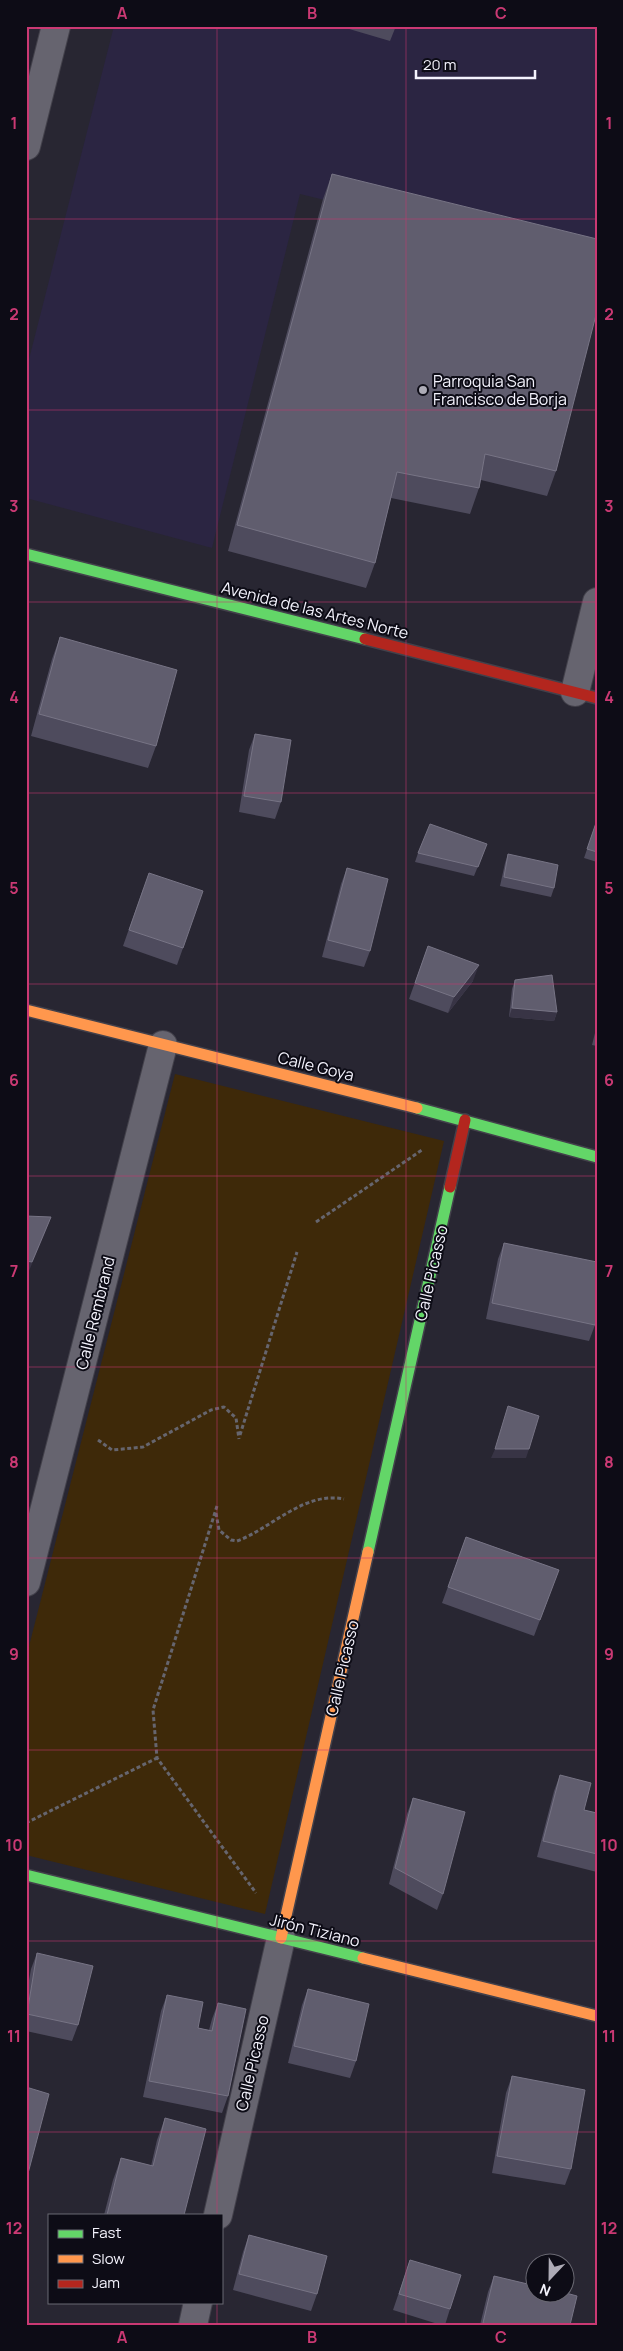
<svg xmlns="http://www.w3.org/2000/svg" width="623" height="2351" viewBox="0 0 623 2351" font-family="Manrope,sans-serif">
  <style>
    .built { fill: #2b2542 }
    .green { fill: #3e2909 }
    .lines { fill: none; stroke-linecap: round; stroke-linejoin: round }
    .street-casing { stroke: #43414b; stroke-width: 30 }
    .fast-casing { stroke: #43414b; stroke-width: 14 }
    .slow-casing { stroke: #43414b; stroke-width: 14 }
    .jam-casing { stroke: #43414b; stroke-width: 14 }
    .path { stroke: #66656e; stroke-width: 3; stroke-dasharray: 4 2.5; stroke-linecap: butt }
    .street { stroke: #66646f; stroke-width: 28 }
    .fast { stroke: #63d668; stroke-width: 11 }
    .slow { stroke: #ff974d; stroke-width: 11 }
    .jam { stroke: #b3261e; stroke-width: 11 }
    .wall { fill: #4e4b5d }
    .shaded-wall { fill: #383445 }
    .building { fill: #605d6e; stroke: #777485 }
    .grid { fill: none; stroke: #ca3973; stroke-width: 1; stroke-opacity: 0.55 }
    .poi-dot { fill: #adabb6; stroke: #0d0c16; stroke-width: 2 }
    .labels { text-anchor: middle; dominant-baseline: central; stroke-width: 4; stroke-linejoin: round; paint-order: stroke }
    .poi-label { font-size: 16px; fill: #f4f3fd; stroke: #0d0c16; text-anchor: start }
    .street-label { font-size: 16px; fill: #f4f3fd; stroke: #0d0c16 }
    .neatline { fill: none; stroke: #ca3973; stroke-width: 2 }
    .grid-label { font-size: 16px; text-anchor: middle; font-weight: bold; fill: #ca3973 }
  </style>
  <rect width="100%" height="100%" fill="#282632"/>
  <!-- built -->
  <path class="built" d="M114,26H597V266L300,194L212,548L26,498V371Z"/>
  <!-- green -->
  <path class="green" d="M175,1074L444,1141L265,1914L26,1855V1658Z"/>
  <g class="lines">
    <defs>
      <path id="street" d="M26,146L56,26
        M575,692L597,602
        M26,1582L163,1045
        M218,2215L281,1938
        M193,2325L198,2302"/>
      <path id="fast" d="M26,554L365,639
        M417,1108L597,1157
        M368,1552L450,1187
        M26,1875L363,1958"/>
      <path id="slow" d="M26,1010L417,1108
        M281,1938L368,1552
        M363,1958L597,2016"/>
      <path id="jam" d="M365,639L597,698
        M450,1187L465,1120"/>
    </defs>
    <!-- street casing -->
    <use href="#street" class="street-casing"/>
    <!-- fast casing -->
    <use href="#fast" class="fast-casing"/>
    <!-- slow casing -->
    <use href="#slow" class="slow-casing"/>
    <!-- jam casing -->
    <use href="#jam" class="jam-casing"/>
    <!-- path -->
    <path class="path" d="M316,1222L422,1150
      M240,1435L297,1252
      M98,1440L112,1450L143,1447L211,1410L224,1407L236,1418L239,1439
      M217,1506L153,1710L157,1758L256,1893
      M216,1513L219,1530L231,1540L237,1541C272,1528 304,1491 344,1499
      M26,1823L157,1758"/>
    <!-- street -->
    <use href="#street" class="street"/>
    <!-- fast -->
    <use href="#fast" class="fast"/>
    <!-- slow -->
    <use href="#slow" class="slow"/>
    <!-- jam -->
    <use href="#jam" class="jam"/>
  </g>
  <!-- wall -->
  <path class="wall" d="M339,26H396L390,41Z
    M332,174L556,471L547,496L481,480L479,488L470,514L391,498L375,563L366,588L228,551L323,199Z
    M60,637L156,746L148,768L31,736L52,659Z
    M255,734L281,802L275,819L239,812L249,750Z
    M597,820V862L584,858Z
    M487,844L474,876L415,862L418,853Z
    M508,854L554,888L551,897L500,886L505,863Z
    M347,868L370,951L364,967L322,957L341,884Z
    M143,889L183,948L177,965L123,946Z
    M428,946L473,981L448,1013L409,999Z
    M515,980L557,1012L554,1021L509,1017L512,989Z
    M597,1025V1046L592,1045Z
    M504,1243L595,1325L589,1341L486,1319L498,1259Z
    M466,1537L559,1570L534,1636L442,1603Z
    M560,1775L584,1810L597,1813V1872L537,1857L554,1791Z
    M413,1798L443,1894L437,1910L389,1884L407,1814Z
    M37,1953L78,2025L72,2041L26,2031V1998L31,1969Z
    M308,1989L356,2061L350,2078L288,2063L302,2005Z
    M167,1995L198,2028L209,2030L212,2019L218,2003L228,2096L222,2113L143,2097L161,2011Z
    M512,2076L571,2169L565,2185L492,2173L506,2093Z
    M165,2118L184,2215H104L113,2180L121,2158L151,2166L157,2140Z
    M249,2235L317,2294L311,2311L233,2290L243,2252Z
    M410,2260L450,2309L445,2325H441L393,2310Z
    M494,2276L570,2325H480L488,2292Z"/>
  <!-- shaded-wall -->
  <path class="shaded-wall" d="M479,965L473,981L448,1013L454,997Z
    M512,1008L557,1012L554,1021L509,1017Z
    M51,1217L45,1233L26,1278V1261Z
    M495,1449H529L526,1458H491Z"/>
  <!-- building -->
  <path class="building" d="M332,174L597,239V311L556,471L485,454L479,488L397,472L375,563L237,525Z
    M60,637L177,670L156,746L39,714Z
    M255,734L291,740L281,802L244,796Z
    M597,820V852L587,849Z
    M430,824L487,844L478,867L418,853Z
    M508,854L558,865L554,888L504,877Z
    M347,868L388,879L370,951L328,940Z
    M149,873L203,891L183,948L129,930Z
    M428,946L479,965L454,997L415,983Z
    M552,975L557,1012L512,1008L515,980Z
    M26,1216L51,1217L32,1262L26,1261Z
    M504,1243L597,1262V1316L595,1325L492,1303Z
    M508,1406L539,1416L529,1449H495Z
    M466,1537L559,1570L540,1620L448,1587Z
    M560,1775L591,1783L584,1810L597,1813V1854L543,1841Z
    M413,1798L465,1812L443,1894L395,1868Z
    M37,1953L93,1966L78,2025L27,2014Z
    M308,1989L369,2004L356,2061L294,2046Z
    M167,1995L203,2002L198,2028L212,2031L218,2003L246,2009L228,2096L149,2081Z
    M512,2076L585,2090L571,2169L497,2156Z
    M26,2087L49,2094L26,2181Z
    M165,2118L206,2129L184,2215H107L121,2158L153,2166Z
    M249,2235L327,2256L317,2294L239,2274Z
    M410,2260L461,2275L450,2309L399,2294Z
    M494,2276L536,2286V2294L566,2293L577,2296L570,2325H492L483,2323Z"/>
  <!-- grid -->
  <path class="grid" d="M217,26V2215M406,26V2325M26,219H597M26,410H597M26,602H597M26,793H597M26,984H597M26,1176H597M26,1367H597M26,1558H597M26,1750H597M26,1941H597M26,2132H597M217,2302V2325"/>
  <!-- markers -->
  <circle class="poi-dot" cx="423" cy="390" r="5"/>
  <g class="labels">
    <!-- poi labels -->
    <g class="poi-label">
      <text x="433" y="381">Parroquia San<tspan x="433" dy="18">Francisco de Borja</tspan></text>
    </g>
    <!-- street labels -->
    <g class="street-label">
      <text transform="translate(315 610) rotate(14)">Avenida de las Artes Norte</text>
      <text transform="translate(316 1066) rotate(14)">Calle Goya</text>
      <text transform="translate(431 1273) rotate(-77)">Calle Picasso</text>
      <text transform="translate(95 1313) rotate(-76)">Calle Rembrand</text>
      <text transform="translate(342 1668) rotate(-77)">Calle Picasso</text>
      <text transform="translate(315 1930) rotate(14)">Jirón Tiziano</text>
      <text transform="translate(252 2063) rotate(-77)">Calle Picasso</text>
    </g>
  </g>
  <!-- border -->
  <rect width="623" height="2351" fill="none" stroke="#0d0c16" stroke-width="55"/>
  <!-- legend -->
  <rect x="48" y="2214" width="175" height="90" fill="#0d0c16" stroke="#696872"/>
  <rect x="58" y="2230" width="25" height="8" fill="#63d668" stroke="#696872"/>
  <text x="92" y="2238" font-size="15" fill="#f4f3fd">Fast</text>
  <rect x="58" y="2255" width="25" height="8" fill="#ff974d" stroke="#696872"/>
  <text x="92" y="2264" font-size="15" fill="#f4f3fd">Slow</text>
  <rect x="58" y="2280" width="25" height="8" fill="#b3261e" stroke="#696872"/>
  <text x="92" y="2288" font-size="15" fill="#f4f3fd">Jam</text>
  <!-- north arrow -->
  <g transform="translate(550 2278) rotate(202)"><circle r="24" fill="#0d0c16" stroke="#696872"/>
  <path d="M0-4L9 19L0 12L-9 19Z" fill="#adabb6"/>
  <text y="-8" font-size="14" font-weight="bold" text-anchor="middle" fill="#f4f3fd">N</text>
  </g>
  <!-- scale -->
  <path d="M416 70v8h119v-8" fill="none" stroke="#f4f3fd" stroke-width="2.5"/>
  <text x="423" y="70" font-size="15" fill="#f4f3fd" stroke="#0d0c16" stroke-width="4" paint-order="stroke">20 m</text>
  <rect x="28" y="28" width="568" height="2296" class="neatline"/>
  <g class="grid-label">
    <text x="122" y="19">A</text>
    <text x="312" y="19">B</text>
    <text x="501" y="19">C</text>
    <text x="14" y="129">1</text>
    <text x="609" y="129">1</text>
    <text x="14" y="320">2</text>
    <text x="609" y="320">2</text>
    <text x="14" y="512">3</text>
    <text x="609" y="512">3</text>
    <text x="14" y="703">4</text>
    <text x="609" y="703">4</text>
    <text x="14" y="894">5</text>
    <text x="609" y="894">5</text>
    <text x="14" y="1086">6</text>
    <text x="609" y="1086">6</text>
    <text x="14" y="1277">7</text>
    <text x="609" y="1277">7</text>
    <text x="14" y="1468">8</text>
    <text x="609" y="1468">8</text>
    <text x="14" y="1660">9</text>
    <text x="609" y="1660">9</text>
    <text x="14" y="1851">10</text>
    <text x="609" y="1851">10</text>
    <text x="14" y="2042">11</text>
    <text x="609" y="2042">11</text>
    <text x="14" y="2234">12</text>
    <text x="609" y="2234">12</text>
    <text x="122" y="2343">A</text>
    <text x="312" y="2343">B</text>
    <text x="501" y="2343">C</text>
  </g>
</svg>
